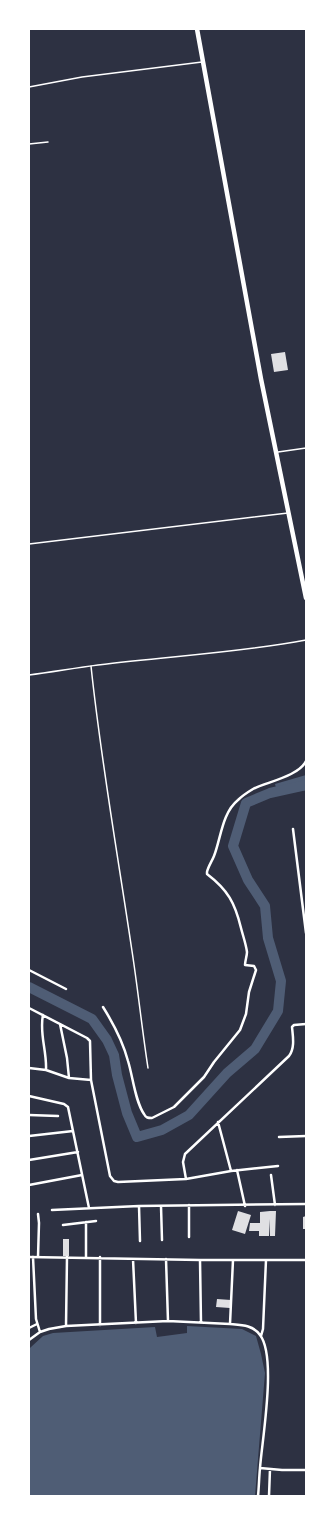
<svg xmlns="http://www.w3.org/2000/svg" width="335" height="1525" viewBox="0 0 335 1525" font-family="'Public Sans',sans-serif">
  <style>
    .water { fill: #4f5d75 }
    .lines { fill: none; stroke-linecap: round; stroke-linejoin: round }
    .river { stroke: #4f5d75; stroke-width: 10 }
    .building { fill: #e0e0e3 }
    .service { stroke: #fff; stroke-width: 1.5 }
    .minor { stroke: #fff; stroke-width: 2.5 }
    .trunk { stroke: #fff; stroke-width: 4.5 }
  </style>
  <rect width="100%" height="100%" fill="#2d3142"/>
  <!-- water -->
  <path class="water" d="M306,775V790L278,795L275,784Z
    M187,1326L242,1329L256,1336L261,1354L265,1373L255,1496H29V1349L31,1347L43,1336L53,1333L155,1327L157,1337L187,1333Z"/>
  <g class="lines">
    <!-- river -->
    <path class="river" d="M29,987L92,1019L107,1040L114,1055L117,1075L127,1113L137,1137L162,1130L189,1115L227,1073L255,1049L278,1011L281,981L268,938L265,906L248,880L233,846L246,803L270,793L306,785"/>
  </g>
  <!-- building -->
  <path class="building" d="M285,352L288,370L274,372L271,354Z
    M238,1211L251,1215L245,1234L232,1230Z
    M270,1211H276L275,1236H270V1219L269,1236H259V1231H249L250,1223H260V1212Z
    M306,1216V1229H303V1217Z
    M63,1239H69V1256H63Z
    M217,1299L231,1300L230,1308L216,1307Z"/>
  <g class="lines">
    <!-- service -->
    <path class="service" d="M29,87L82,77L202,62
      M29,144L48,142
      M278,452L306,448
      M29,544L288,513
      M91,666C101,762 118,856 132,951C138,990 142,1029 148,1068
      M29,675C52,672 75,668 98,665C168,656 237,653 306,640"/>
    <!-- minor -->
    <path class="minor" d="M293,829L306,933
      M29,970L66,989
      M103,1007C113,1023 123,1042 128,1061C133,1077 135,1101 144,1114C146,1118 148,1118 152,1118L174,1107L204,1077L214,1062L240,1030L246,1014L249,992L256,970L254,966L245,965C245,961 247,956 247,952C246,944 243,936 241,928C235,903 228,890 207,874V872C208,867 212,861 214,856C221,838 222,813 238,800C242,796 248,792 253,789C267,782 299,776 306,761
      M29,1008L87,1038L90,1041L91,1080L110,1176L114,1181L118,1182L186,1179L231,1171L278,1166
      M43,1015C39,1033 47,1051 46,1070
      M60,1024L67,1058L69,1078
      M29,1068L46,1070L69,1078L91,1080
      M29,1096L64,1104L68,1107L89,1208
      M29,1115L58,1116
      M218,1122L231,1171
      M29,1136L73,1131
      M279,1137L306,1136
      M29,1160L78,1152
      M237,1170L245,1206
      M271,1175L275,1205
      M186,1179L183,1162L185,1154L289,1056C295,1048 293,1037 292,1027L294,1025L306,1024
      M29,1185L82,1175
      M189,1205V1237
      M139,1206L140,1241
      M161,1206L162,1240
      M52,1210L139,1206L306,1204
      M38,1214L39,1223L38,1257
      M86,1222V1257
      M63,1225L96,1221
      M29,1257L200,1260H306
      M33,1257L36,1319L40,1332
      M100,1257V1325
      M133,1259L136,1323
      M166,1259L168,1321
      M200,1260L201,1322
      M230,1324L233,1260
      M66,1326L67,1257
      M29,1328L37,1324
      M261,1336L263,1329L266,1260
      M29,1340L40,1332L49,1329L66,1326L168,1321L230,1324C242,1325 253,1325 260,1335C277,1357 262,1440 260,1468C259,1478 259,1487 258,1496
      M260,1468L282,1470H306
      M269,1496L270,1469"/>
    <!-- trunk -->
    <path class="trunk" d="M197,29L261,379L306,598"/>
  </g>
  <!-- border -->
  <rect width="335" height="1525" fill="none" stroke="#ffffff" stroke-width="60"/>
</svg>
